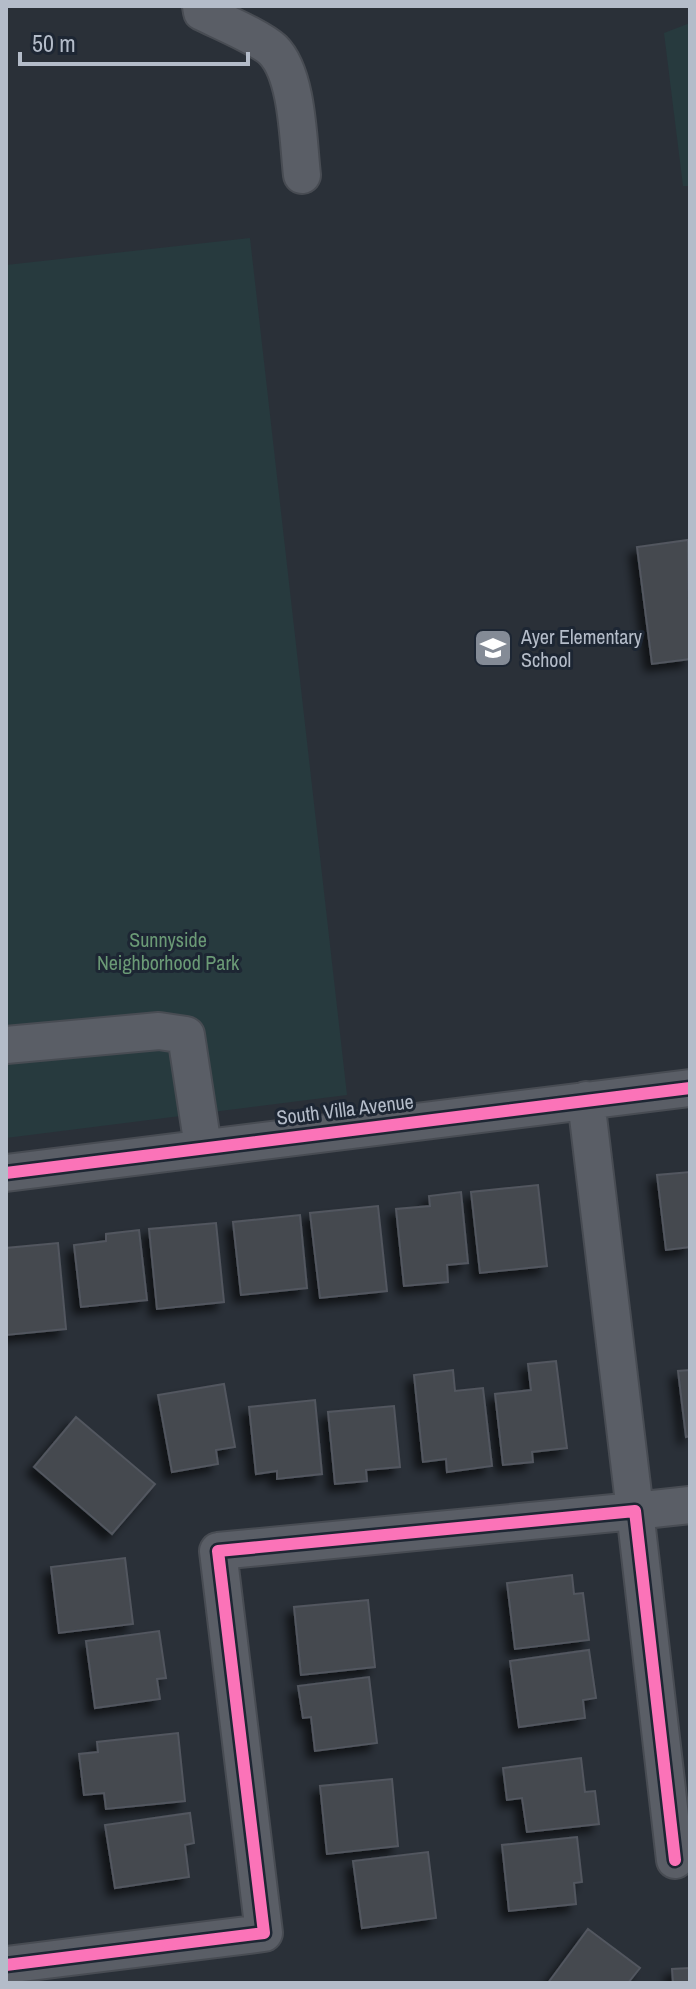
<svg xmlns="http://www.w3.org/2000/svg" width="696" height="1989" viewBox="0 0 696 1989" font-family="'Archivo Narrow',sans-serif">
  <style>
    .green { fill: #273a3e }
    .building { fill: #444950; stroke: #52575f; stroke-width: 2; filter: url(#shadow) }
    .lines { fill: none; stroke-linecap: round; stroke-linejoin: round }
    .minor-casing { stroke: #484c53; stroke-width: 40 }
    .minor { stroke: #5a5e66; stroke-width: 36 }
    .cycleway-casing { stroke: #1d2633; stroke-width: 17 }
    .cycleway { stroke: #fb73b8; stroke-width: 12 }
    .labels { text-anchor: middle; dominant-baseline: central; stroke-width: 6; stroke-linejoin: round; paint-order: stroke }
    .poi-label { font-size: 20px; fill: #b4bcc9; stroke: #1d2633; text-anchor: start }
    .park-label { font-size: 20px; fill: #6b9a76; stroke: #1d2633 }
    .street-label { font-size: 20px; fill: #b4bcc9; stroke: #1d2633 }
  </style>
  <defs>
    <filter id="shadow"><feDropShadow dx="-7" dy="7" stdDeviation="4" flood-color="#0009"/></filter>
  </defs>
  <rect width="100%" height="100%" fill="#2a3038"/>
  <!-- green -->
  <path class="green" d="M690,23V186H683L664,33Z
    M250,238L347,1095L6,1138V265Z"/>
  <!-- building -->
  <path class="building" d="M688,540L690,659L652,664L637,547Z
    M690,1172V1247L666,1250L657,1175Z
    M538,1185L547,1266L480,1273L471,1192Z
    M461,1192L468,1263L447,1265L448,1282L404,1286L396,1209L430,1206L429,1196Z
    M378,1206L387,1291L320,1298L310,1213Z
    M300,1215L307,1288L241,1295L233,1222Z
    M216,1223L224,1302L157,1309L149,1229Z
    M139,1230L147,1300L81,1307L74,1245L106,1241V1234Z
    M58,1243L66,1329L6,1335V1248Z
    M556,1361L567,1448L532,1452L533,1462L503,1465L495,1394L531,1390L528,1364Z
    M453,1370L455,1391L483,1388L492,1466L447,1472L446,1459L423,1462L414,1375Z
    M690,1370V1436L686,1437L678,1371Z
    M224,1384L235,1447L216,1450L218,1464L172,1472L158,1395Z
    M315,1400L322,1474L277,1479V1471L256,1474L249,1407Z
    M394,1406L400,1467L366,1470L367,1481L335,1484L328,1412Z
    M76,1417L155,1484L112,1534L34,1467Z
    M125,1558L133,1624L59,1633L51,1567Z
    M572,1575L574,1594L583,1593L589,1640L515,1649L507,1583Z
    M368,1600L375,1667L301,1675L294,1607Z
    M159,1631L166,1678L157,1679L160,1699L95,1708L86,1641Z
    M589,1650L596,1698L583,1700L585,1718L519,1727L510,1661Z
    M369,1677L377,1743L315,1751L311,1717L303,1718L298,1686Z
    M178,1733L185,1801L106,1809L104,1793L84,1795L79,1754L98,1752L97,1742Z
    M581,1758L585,1792L595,1791L599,1824L527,1832L522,1798L507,1800L503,1768Z
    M392,1779L398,1846L327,1854L320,1786Z
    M190,1813L194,1843L185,1845L189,1877L115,1888L105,1825Z
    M577,1837L582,1882L574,1883L576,1904L509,1911L502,1845Z
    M428,1852L436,1918L362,1928L353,1861Z
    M588,1929L640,1968L628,1983H548Z
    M690,1968V1983H673L672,1969Z"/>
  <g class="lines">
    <defs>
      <path id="minor" d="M201,6L202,12C220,21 259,37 273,50C298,75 298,141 302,175
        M6,1045L159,1031L186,1035L203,1147
        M586,1100L635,1511L690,1505
        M6,1173L690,1088
        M6,1965L264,1933L218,1551L635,1511L675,1860"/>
    </defs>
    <!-- minor casing -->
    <use href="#minor" class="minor-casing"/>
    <!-- minor -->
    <use href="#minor" class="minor"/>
    <defs>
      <path id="cycleway" d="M6,1173L690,1088
        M6,1965L264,1933L218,1551L635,1511L675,1860"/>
    </defs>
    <!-- cycleway casing -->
    <use href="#cycleway" class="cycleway-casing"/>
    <!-- cycleway -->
    <use href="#cycleway" class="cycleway"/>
  </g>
  <!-- icons -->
  <defs>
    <symbol id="school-square" viewBox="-11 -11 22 22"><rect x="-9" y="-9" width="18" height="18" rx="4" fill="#848b96" stroke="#1d2633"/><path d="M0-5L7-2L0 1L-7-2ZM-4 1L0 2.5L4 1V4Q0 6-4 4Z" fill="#fff"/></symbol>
  </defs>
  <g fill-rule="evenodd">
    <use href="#school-square" x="471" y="626" width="44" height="44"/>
  </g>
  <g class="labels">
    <!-- poi labels -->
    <g class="poi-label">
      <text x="521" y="636">Ayer Elementary<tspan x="521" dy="23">School</tspan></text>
    </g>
    <!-- park labels -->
    <g class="park-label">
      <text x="168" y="939">Sunnyside<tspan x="168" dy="23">Neighborhood Park</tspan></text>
    </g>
    <!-- street labels -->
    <g class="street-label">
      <text transform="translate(345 1109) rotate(-7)">South Villa Avenue</text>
    </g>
  </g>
  <!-- border -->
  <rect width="696" height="1989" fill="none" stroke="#b4bcc9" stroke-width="16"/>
  <!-- scale -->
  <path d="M20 52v12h228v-12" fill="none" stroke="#b4bcc9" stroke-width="4"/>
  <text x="32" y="52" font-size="24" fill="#b4bcc9" stroke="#1d2633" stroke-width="6" paint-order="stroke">50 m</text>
</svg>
